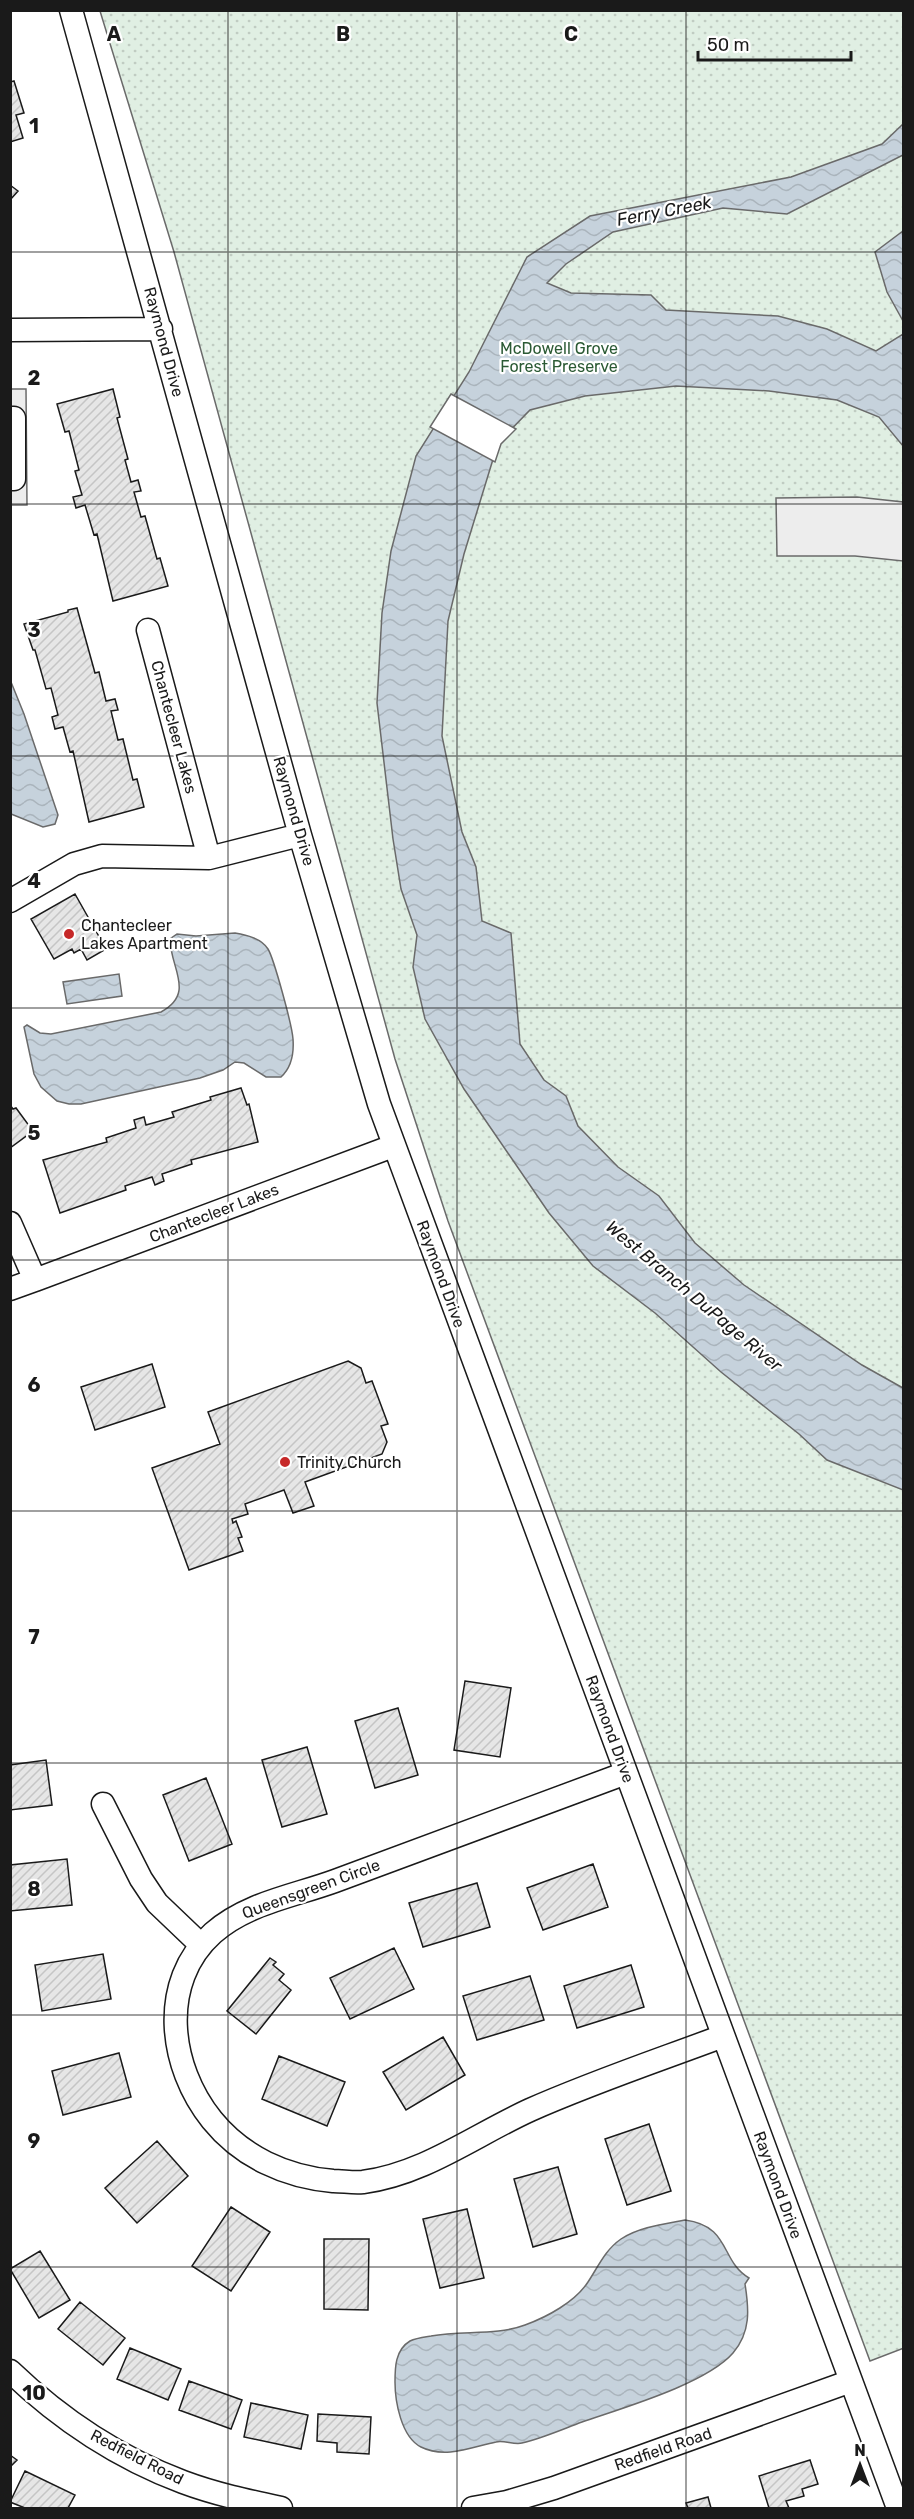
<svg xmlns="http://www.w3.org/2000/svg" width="914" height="2519" viewBox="0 0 914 2519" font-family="Rubik,sans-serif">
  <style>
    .grass { fill: url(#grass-dots); stroke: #6a6a6a; stroke-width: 1.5 }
    .parking { fill: #ededed; stroke: #6a6a6a; stroke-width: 1.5 }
    .water { fill: url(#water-waves); stroke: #6a6a6a; stroke-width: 1.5 }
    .pier { fill: #fff; stroke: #6a6a6a; stroke-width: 1.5 }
    .building { fill: url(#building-hatch); stroke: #1a1a1a; stroke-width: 1.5 }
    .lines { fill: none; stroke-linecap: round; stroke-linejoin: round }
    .minor-casing { stroke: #1a1a1a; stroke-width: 25 }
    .minor { stroke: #fff; stroke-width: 22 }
    .grid { fill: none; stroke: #1a1a1a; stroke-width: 1.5; stroke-opacity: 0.55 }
    .poi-dot { fill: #c62828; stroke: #fff; stroke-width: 2 }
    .labels { text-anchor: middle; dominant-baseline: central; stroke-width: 4.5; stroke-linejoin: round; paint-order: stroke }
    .street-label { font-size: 16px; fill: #1a1a1a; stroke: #fff }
    .park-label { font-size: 16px; fill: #2b5a34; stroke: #fff }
    .poi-label { font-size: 16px; fill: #1a1a1a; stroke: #fff; text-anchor: start }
    .water-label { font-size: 18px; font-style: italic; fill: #1a1a1a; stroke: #fff }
    .grid-label { font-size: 20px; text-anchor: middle; font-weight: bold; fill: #1a1a1a; stroke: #fff; stroke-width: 4.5; stroke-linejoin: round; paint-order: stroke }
  </style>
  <defs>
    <pattern id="grass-dots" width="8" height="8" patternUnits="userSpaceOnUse" patternTransform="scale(1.5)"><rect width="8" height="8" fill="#e0efe3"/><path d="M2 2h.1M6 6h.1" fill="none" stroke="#c0ccc2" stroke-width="1.8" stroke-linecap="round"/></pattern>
    <pattern id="water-waves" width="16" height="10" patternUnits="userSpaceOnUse" patternTransform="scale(1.5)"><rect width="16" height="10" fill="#c6d2dc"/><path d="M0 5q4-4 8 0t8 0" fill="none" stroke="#aab4bc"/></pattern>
    <pattern id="building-hatch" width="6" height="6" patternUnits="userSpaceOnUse" patternTransform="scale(1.5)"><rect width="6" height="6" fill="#e6e6e6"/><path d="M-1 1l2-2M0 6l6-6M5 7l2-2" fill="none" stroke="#c5c5c5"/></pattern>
  </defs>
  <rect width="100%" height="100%" fill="#fff"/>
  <!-- grass -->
  <path class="grass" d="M100,11H903L904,2348L870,2361L448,1221L395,1059L174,252Z"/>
  <!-- parking -->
  <path class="parking" d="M10,389H26L27,505H11Z
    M857,497L903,502V561L855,556H777L776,498Z"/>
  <!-- water -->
  <path class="water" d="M903,124V155L787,214L723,208L613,232L566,264L547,283L571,293L651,295L666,310L778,316L827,329L876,351L903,334V446L879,417L837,400L769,391L676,386L585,396L530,410L498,443L464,554L448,621L442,736L462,832L476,867L482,921L511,933L520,1044L544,1080L566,1096L578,1126L618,1167L659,1196L695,1243L744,1285L862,1365L903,1388V1490L827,1460L799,1434L721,1372L655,1313L593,1266L549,1213L464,1089L425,1019L413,967L417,935L401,889L393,839L377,703L382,613L391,551L416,456L469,372L527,257L590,216L791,177L882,144Z
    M903,231V321L887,292L875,252Z
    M11,682L24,714L58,815L55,824L43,827L11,814Z
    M235,933C246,935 261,938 268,949C274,959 292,1025 293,1039C294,1053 291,1068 281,1077H266L244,1063L235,1062L223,1070L200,1078L81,1104H69L57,1101L41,1087L34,1074L24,1027L27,1025L40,1033L51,1034L161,1012C196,993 170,968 170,939L177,934L196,936Z
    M119,974L122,996L67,1004L63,982Z
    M685,2220C731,2226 720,2261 749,2278L745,2284C749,2309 751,2332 733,2353C706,2384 622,2408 582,2422C563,2429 543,2438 522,2443C514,2445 504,2440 496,2442C472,2447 445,2459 421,2447C401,2437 395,2401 395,2382C395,2368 395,2350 410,2341C416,2338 425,2337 431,2336C462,2330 496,2336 525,2325C547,2317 575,2302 588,2282C598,2267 605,2250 621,2239C639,2227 664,2224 685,2220Z"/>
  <!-- pier -->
  <path class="pier" d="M451,394L516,429L501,444L495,462L430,427Z"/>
  <!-- building -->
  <path class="building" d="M14,81L24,113L16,115L23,138L10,142V82Z
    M10,185L18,191L10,200Z
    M113,389L120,417L117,418L128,459L125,460L131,482L138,480L141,491L134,492L141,517L145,516L157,559L160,558L168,586L113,601L97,534L94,535L85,505L76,508L73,497L82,495L75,471L79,470L69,431L65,432L57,404Z
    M77,608L95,673L99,672L106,701L115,699L118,710L111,711L118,740L123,739L133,780L137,779L144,807L89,822L73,751L70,752L63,727L55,729L52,717L58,715L51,688L46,689L35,650H33L24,624L68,612V610Z
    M75,894L106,949L87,960L81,949L74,953L72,949L54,959L31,919Z
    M241,1088L247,1105L249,1104L258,1142L191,1160L192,1164L162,1174L164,1181L155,1185L152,1177L125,1186L126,1190L60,1213L43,1160L107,1142L106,1138L136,1128L134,1120L144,1117L146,1125L174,1117L172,1112L211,1100L210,1097Z
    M10,1105L13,1109L16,1108L33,1131L10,1148Z
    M348,1361L361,1368L366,1383L372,1381L388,1424L381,1426L387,1442L382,1454L305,1482L314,1506L293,1513L284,1490L245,1504L248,1514L232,1519L233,1523L236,1521L242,1537L238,1538L243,1551L189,1570L152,1468L220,1444L208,1412Z
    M152,1364L165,1407L95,1430L81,1387Z
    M465,1681L511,1688L500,1757L454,1750Z
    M398,1708L418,1775L375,1788L355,1721Z
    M307,1747L327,1814L282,1827L262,1760Z
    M46,1760L52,1805L10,1810V1765Z
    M206,1778L232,1844L189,1861L163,1795Z
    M67,1859L72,1905L10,1911V1865Z
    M593,1864L608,1907L543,1930L527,1888Z
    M477,1883L490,1927L423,1947L409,1903Z
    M394,1948L414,1989L350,2019L330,1978Z
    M103,1954L111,1999L42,2011L35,1965Z
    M270,1958L276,1962L273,1965L284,1974L279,1980L291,1990L256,2034L227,2011Z
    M631,1965L644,2007L577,2028L564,1986Z
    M530,1976L544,2020L477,2040L463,1996Z
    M443,2037L465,2075L406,2110L383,2072Z
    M119,2053L131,2097L63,2115L52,2071Z
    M279,2056L345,2082L327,2126L262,2099Z
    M649,2124L671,2191L627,2205L605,2139Z
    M157,2141L188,2176L137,2223L105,2188Z
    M558,2167L577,2234L533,2247L514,2179Z
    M231,2207L270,2232L231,2291L192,2266Z
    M467,2209L484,2278L440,2288L423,2219Z
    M324,2239H369L368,2310L324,2309Z
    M40,2251L70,2300L39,2318L10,2269Z
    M80,2302L125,2338L103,2365L58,2329Z
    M130,2348L181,2369L168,2400L117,2379Z
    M189,2381L242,2400L231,2429L179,2410Z
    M251,2403L308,2415L301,2449L244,2437Z
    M318,2414L371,2417L369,2454L337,2452V2443L317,2441Z
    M10,2455L17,2460L10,2467Z
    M810,2460L818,2484L802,2489L804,2496L786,2501L789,2508H769L759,2476Z
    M25,2471L75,2495L68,2508H25L10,2502Z
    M708,2497L711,2508H688L686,2503Z"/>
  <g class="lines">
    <defs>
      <path id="minor" d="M71,10L300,835L379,1104L898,2508
        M10,330L161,329
        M10,418H14V479H10
        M148,630L209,858
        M10,901L74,864L102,856L209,858L300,835
        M10,1223L35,1280L393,1146
        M10,1289L35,1280
        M626,1773C529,1809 432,1845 335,1881C294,1896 247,1903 213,1933C158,1982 169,2067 212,2120C242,2157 286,2177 333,2181C343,2181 353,2183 363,2182C424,2174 475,2135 530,2110C593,2082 659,2060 723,2036
        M103,1804L141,1879L157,1903L201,1945
        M10,2371C60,2419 119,2458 183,2482C215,2494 248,2501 281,2508
        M473,2508L507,2502L554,2488L851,2381"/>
    </defs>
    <!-- minor casing -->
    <use href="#minor" class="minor-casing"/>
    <!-- minor -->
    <use href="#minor" class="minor"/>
  </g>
  <!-- grid -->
  <path class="grid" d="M228,10V2508M457,10V2508M686,10V2508M10,252H904M10,504H904M10,756H904M10,1008H904M10,1260H904M10,1511H904M10,1763H904M10,2015H904M10,2267H904"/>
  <!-- markers -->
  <g class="poi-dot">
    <circle cx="69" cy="934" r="6"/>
    <circle cx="285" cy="1462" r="6"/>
  </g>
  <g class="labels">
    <!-- street labels -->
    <g class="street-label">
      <text transform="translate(164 342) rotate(75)">Raymond Drive</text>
      <text transform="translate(174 727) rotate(75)">Chantecleer Lakes</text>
      <text transform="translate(294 811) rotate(74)">Raymond Drive</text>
      <text transform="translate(214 1213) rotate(-21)">Chantecleer Lakes</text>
      <text transform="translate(441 1274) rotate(70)">Raymond Drive</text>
      <text transform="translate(610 1729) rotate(70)">Raymond Drive</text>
      <text transform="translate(311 1889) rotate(-20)">Queensgreen Circle</text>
      <text transform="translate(778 2185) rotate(70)">Raymond Drive</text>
      <text transform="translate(663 2449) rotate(-19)">Redfield Road</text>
      <text transform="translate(137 2457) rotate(27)">Redfield Road</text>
    </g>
    <!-- park labels -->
    <g class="park-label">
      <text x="559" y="348">McDowell Grove<tspan x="559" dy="18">Forest Preserve</tspan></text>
    </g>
    <!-- poi labels -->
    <g class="poi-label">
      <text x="81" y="925">Chantecleer<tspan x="81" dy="18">Lakes Apartment</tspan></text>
      <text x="297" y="1462">Trinity Church</text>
    </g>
    <!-- water labels -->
    <g class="water-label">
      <text transform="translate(664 211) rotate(-11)">Ferry Creek</text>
      <text transform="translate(694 1296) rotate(40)">West Branch DuPage River</text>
    </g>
  </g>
  <g class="grid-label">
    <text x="114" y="41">A</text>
    <text x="343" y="41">B</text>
    <text x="571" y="41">C</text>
    <text x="34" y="133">1</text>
    <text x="34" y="385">2</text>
    <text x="34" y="637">3</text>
    <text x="34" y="888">4</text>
    <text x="34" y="1140">5</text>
    <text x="34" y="1392">6</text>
    <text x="34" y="1644">7</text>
    <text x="34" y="1896">8</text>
    <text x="34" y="2148">9</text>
    <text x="34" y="2400">10</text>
  </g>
  <!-- border -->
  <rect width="914" height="2519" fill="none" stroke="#1a1a1a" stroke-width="24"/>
  <!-- north arrow -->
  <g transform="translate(860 2465)" stroke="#ffffff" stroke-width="4.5" paint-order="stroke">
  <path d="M0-4.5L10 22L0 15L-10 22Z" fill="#1a1a1a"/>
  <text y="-9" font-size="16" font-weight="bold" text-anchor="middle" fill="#1a1a1a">N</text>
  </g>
  <!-- scale -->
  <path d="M698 51v9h153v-9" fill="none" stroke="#1a1a1a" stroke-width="3"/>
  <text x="707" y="51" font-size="18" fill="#1a1a1a" stroke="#ffffff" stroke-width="4.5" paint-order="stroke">50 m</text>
</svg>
